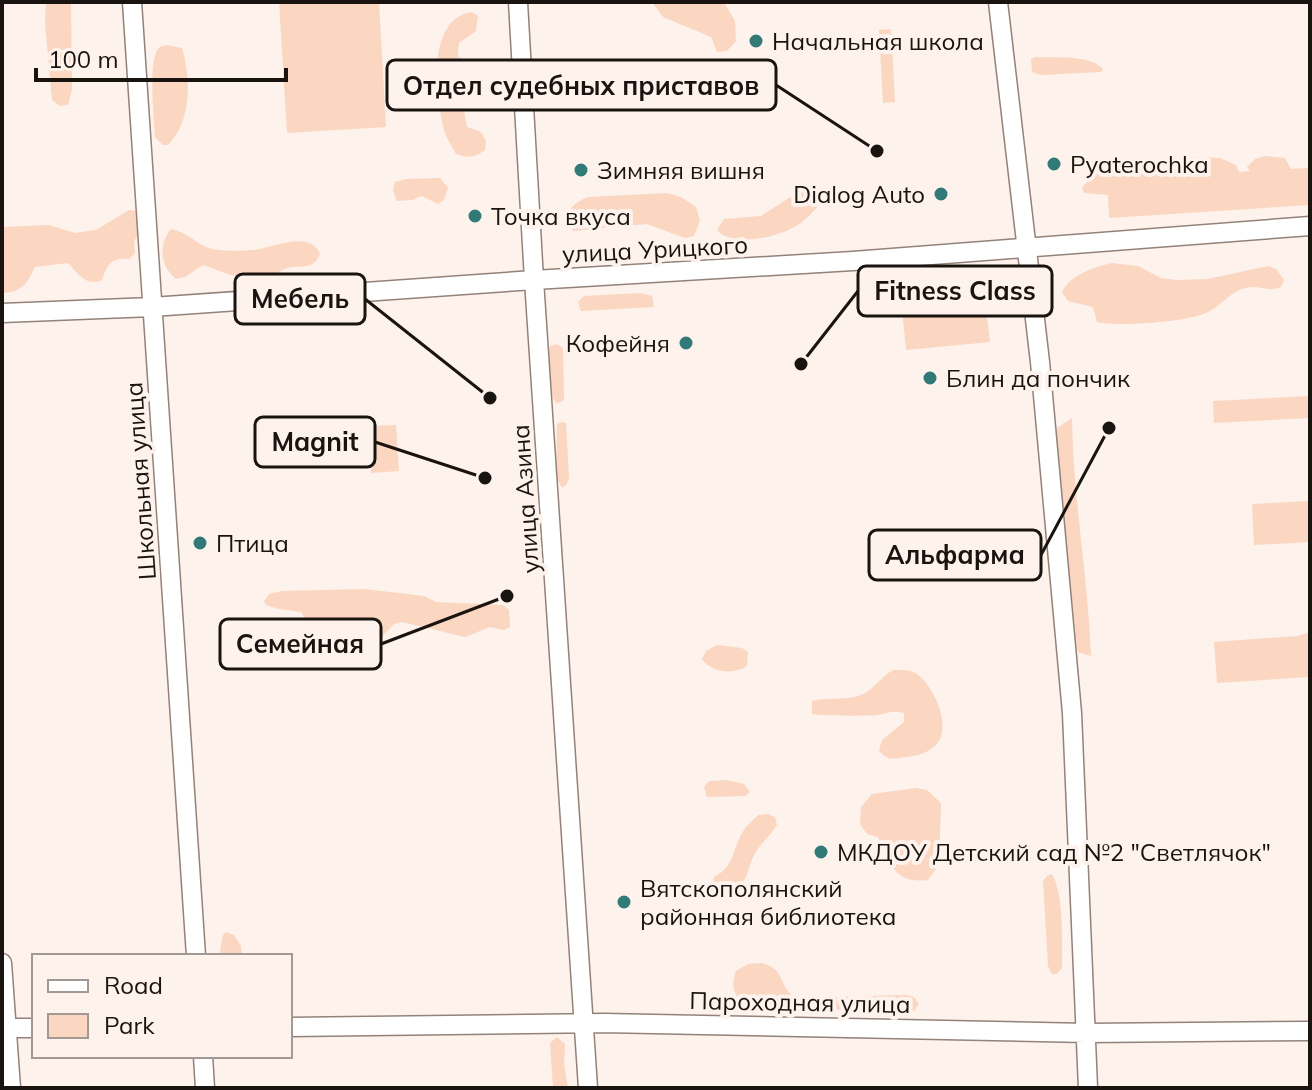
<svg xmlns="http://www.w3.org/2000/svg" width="1312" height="1090" viewBox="0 0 1312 1090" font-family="Mulish,sans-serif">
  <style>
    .green { fill: #fbd6c0 }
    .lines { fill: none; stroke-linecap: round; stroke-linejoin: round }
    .street-casing { stroke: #928279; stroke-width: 21 }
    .street { stroke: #fff; stroke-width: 18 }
    .poi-dot { fill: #317a77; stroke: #fdf2ec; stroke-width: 3 }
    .labels { text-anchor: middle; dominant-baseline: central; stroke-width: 8; stroke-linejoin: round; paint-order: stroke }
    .poi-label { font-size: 24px; fill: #1a1410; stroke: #fdf2ec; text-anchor: start }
    .street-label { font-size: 24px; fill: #1a1410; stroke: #fdf2ec }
    .leader { fill: none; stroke: #1a1410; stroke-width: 3 }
    .callout-dot { fill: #1a1410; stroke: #fdf2ec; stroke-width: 3 }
    .callout { fill: #fdf2ec; stroke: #1a1410; stroke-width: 3 }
    .callout-label { font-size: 26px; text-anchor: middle; font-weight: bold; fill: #1a1410 }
  </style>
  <rect width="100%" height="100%" fill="#fdf2ec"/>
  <!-- green -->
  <path class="green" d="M46,2H71L72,89L68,105L60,106L52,100L45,23Z
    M279,2H379L386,127L287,133Z
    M652,2H724L735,21L736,41L727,51L717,52L711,37L663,17Z
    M472,12L478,16L476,31L459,43L458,56C476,70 486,90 463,106L467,127L481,132L486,141L485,150C474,158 468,158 456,154C451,145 445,136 443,126C435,94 427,18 472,12Z
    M891,29L895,102L883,103L879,30Z
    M166,45L182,48C191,77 192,122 168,145H163L155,137C154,119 149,68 156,53C158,47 160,47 166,45Z
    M1035,57C1055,58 1089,54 1103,69L1101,72L1041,75L1032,72L1031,59Z
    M1265,156L1285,158L1291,169L1308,168L1310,205L1109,218L1108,195L1084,193L1082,188L1093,174L1140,165L1159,168L1197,157L1220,158L1236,165L1239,172L1250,171L1247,167L1255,159Z
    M440,178L448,188L444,200L438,204L422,196L412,200L397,201L393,191L395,182L406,179Z
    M803,189L819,190L824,200C816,208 807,220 796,226C779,237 732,248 717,230L724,219L761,216Z
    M667,193L681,197L696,207L700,221L694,236L685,238L647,224L573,231C561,215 572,203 588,197Z
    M129,210L137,211L141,216L139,234L134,241L135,253L129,259C112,257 107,264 102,280C85,287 79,274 68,263L35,267C27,284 22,292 2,293V227L49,225L75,233L96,230Z
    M171,229C187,233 191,239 204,246C214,252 241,251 253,250C273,248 310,229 320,254C313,271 303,264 288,268C282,269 277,274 271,276C242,283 228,273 203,265L185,277L176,279C160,266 158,245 171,229Z
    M1112,263L1138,266L1161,278L1177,280L1208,279L1268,266L1276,269L1284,280L1281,287C1267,293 1258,284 1245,288C1230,292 1221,306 1208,312C1190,322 1117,327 1097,322L1093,307L1068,301L1062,292C1070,275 1094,267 1112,263Z
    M641,293L652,296L654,307L581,311L578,302L584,296Z
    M985,299L990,342L906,350L902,308Z
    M557,344L563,348L564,400L557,404C546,391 546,362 550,346Z
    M1310,396V418L1214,423L1213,401Z
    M1072,418C1073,498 1088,577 1091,656L1078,652L1070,622L1052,450L1057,428Z
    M560,422L566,423L569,478L567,484L562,488L556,477L557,425Z
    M396,425L399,471L371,473L369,426Z
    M1310,501V542L1254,545L1252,504Z
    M364,589L424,596L436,602L503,605L509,610L510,627L504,630L490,627L465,637L402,622L394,624L378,641L369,642L347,619L338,618L321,640L317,639L301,612L279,609L266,605L264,601L269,594L282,591Z
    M1310,632V677L1217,683L1214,642L1298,636Z
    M717,645L742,648L748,652L747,666C733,675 712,673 702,659L706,651Z
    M893,670C901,670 910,669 917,674C933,686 950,721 939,741C932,752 918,756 906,757C894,759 886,761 879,750L882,740L904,722V713C894,710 888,713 878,715C870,716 819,716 812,714V701C828,697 849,701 863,694C874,689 881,677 893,670Z
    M727,780L744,784L750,792L745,796L707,797L704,787L709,781Z
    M916,788L927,790L941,803L939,865L928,880C894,884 890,864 878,837L867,834L860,824L861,807L872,794Z
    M768,814L775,817L777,825C772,834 763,841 757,850C743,872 753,890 718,890L712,886L714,877C734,867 732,852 741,835C745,827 752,821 758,815Z
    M1052,874C1064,894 1062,944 1062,968L1057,974H1052L1048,966L1043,881L1047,876Z
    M226,932L234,935L241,946L242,956H219L223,935Z
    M762,963C787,970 777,986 796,998L906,995L914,997L919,1004L914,1011L758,1008C738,1004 728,991 736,971L748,964Z
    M557,1037L565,1044L564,1064L568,1088H553L550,1043Z"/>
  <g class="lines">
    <defs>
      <path id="street" d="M132,2L196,956
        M518,2L534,280L588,1088
        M998,2L1040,362L1072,713L1088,1088
        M2,313L152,307L534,280L853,261L1310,226
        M2,963L11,1088
        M290,1027L604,1023L1087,1033L1310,1031
        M2,1028H34
        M203,1056L205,1088"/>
    </defs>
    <!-- street casing -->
    <use href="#street" class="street-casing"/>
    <!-- street -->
    <use href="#street" class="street"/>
  </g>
  <!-- markers -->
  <g class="poi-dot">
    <circle cx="756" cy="41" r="8"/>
    <circle cx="1054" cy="164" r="8"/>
    <circle cx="581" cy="170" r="8"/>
    <circle cx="941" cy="194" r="8"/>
    <circle cx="475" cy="216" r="8"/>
    <circle cx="686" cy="343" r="8"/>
    <circle cx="930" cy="378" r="8"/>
    <circle cx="200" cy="543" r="8"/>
    <circle cx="821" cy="852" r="8"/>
    <circle cx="624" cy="902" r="8"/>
  </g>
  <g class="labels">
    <!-- poi labels -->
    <g class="poi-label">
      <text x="772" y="41">Начальная школа</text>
      <text x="1070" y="164">Pyaterochka</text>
      <text x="597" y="170">Зимняя вишня</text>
      <text x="925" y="194" text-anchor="end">Dialog Auto</text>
      <text x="491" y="216">Точка вкуса</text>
      <text x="670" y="343" text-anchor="end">Кофейня</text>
      <text x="946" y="378">Блин да пончик</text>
      <text x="216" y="543">Птица</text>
      <text x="837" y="852">МКДОУ Детский сад №2 "Светлячок"</text>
      <text x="640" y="888">Вятскополянский<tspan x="640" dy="28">районная библиотека</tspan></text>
    </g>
    <!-- street labels -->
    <g class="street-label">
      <text transform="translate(655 249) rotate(-3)">улица Урицкого</text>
      <text transform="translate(140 481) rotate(-94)">Школьная улица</text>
      <text transform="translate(525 499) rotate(-94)">улица Азина</text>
      <text transform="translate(800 1002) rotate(1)">Пароходная улица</text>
    </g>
  </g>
  <!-- callouts -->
  <path class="leader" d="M877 151L776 85M801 364L858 291M490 398L365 299M485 478L375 442M1109 428L1041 555M507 596L381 644"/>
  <g class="callout-dot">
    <circle cx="877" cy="151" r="8"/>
    <circle cx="801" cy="364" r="8"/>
    <circle cx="490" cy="398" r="8"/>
    <circle cx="485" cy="478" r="8"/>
    <circle cx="1109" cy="428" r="8"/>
    <circle cx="507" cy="596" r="8"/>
  </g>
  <g class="callout">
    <rect x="387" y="60" width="389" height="50" rx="8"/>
    <rect x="858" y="266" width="194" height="50" rx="8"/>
    <rect x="235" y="274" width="130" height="50" rx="8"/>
    <rect x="255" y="417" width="120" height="50" rx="8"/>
    <rect x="869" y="530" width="172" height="50" rx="8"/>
    <rect x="220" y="619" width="161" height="50" rx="8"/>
  </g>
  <g class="callout-label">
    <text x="581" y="95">Отдел судебных приставов</text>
    <text x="955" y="300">Fitness Class</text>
    <text x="300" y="308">Мебель</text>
    <text x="315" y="451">Magnit</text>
    <text x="955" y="564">Альфарма</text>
    <text x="300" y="653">Семейная</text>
  </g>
  <!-- border -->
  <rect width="1312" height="1090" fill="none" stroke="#1a1410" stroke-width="8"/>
  <!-- legend -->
  <rect x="32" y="954" width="260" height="104" fill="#fdf2ec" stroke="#a29994" stroke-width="2"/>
  <rect x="48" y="980" width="40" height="12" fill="#ffffff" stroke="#a29994" stroke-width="2"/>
  <text x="104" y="994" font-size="24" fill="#1a1410">Road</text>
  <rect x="48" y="1014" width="40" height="24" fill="#fbd6c0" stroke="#a29994" stroke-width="2"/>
  <text x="104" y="1034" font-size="24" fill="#1a1410">Park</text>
  <!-- scale -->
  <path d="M36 68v12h250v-12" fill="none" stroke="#1a1410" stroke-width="4"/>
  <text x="48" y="68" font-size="24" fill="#1a1410" stroke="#fdf2ec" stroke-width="6" paint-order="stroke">100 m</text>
</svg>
